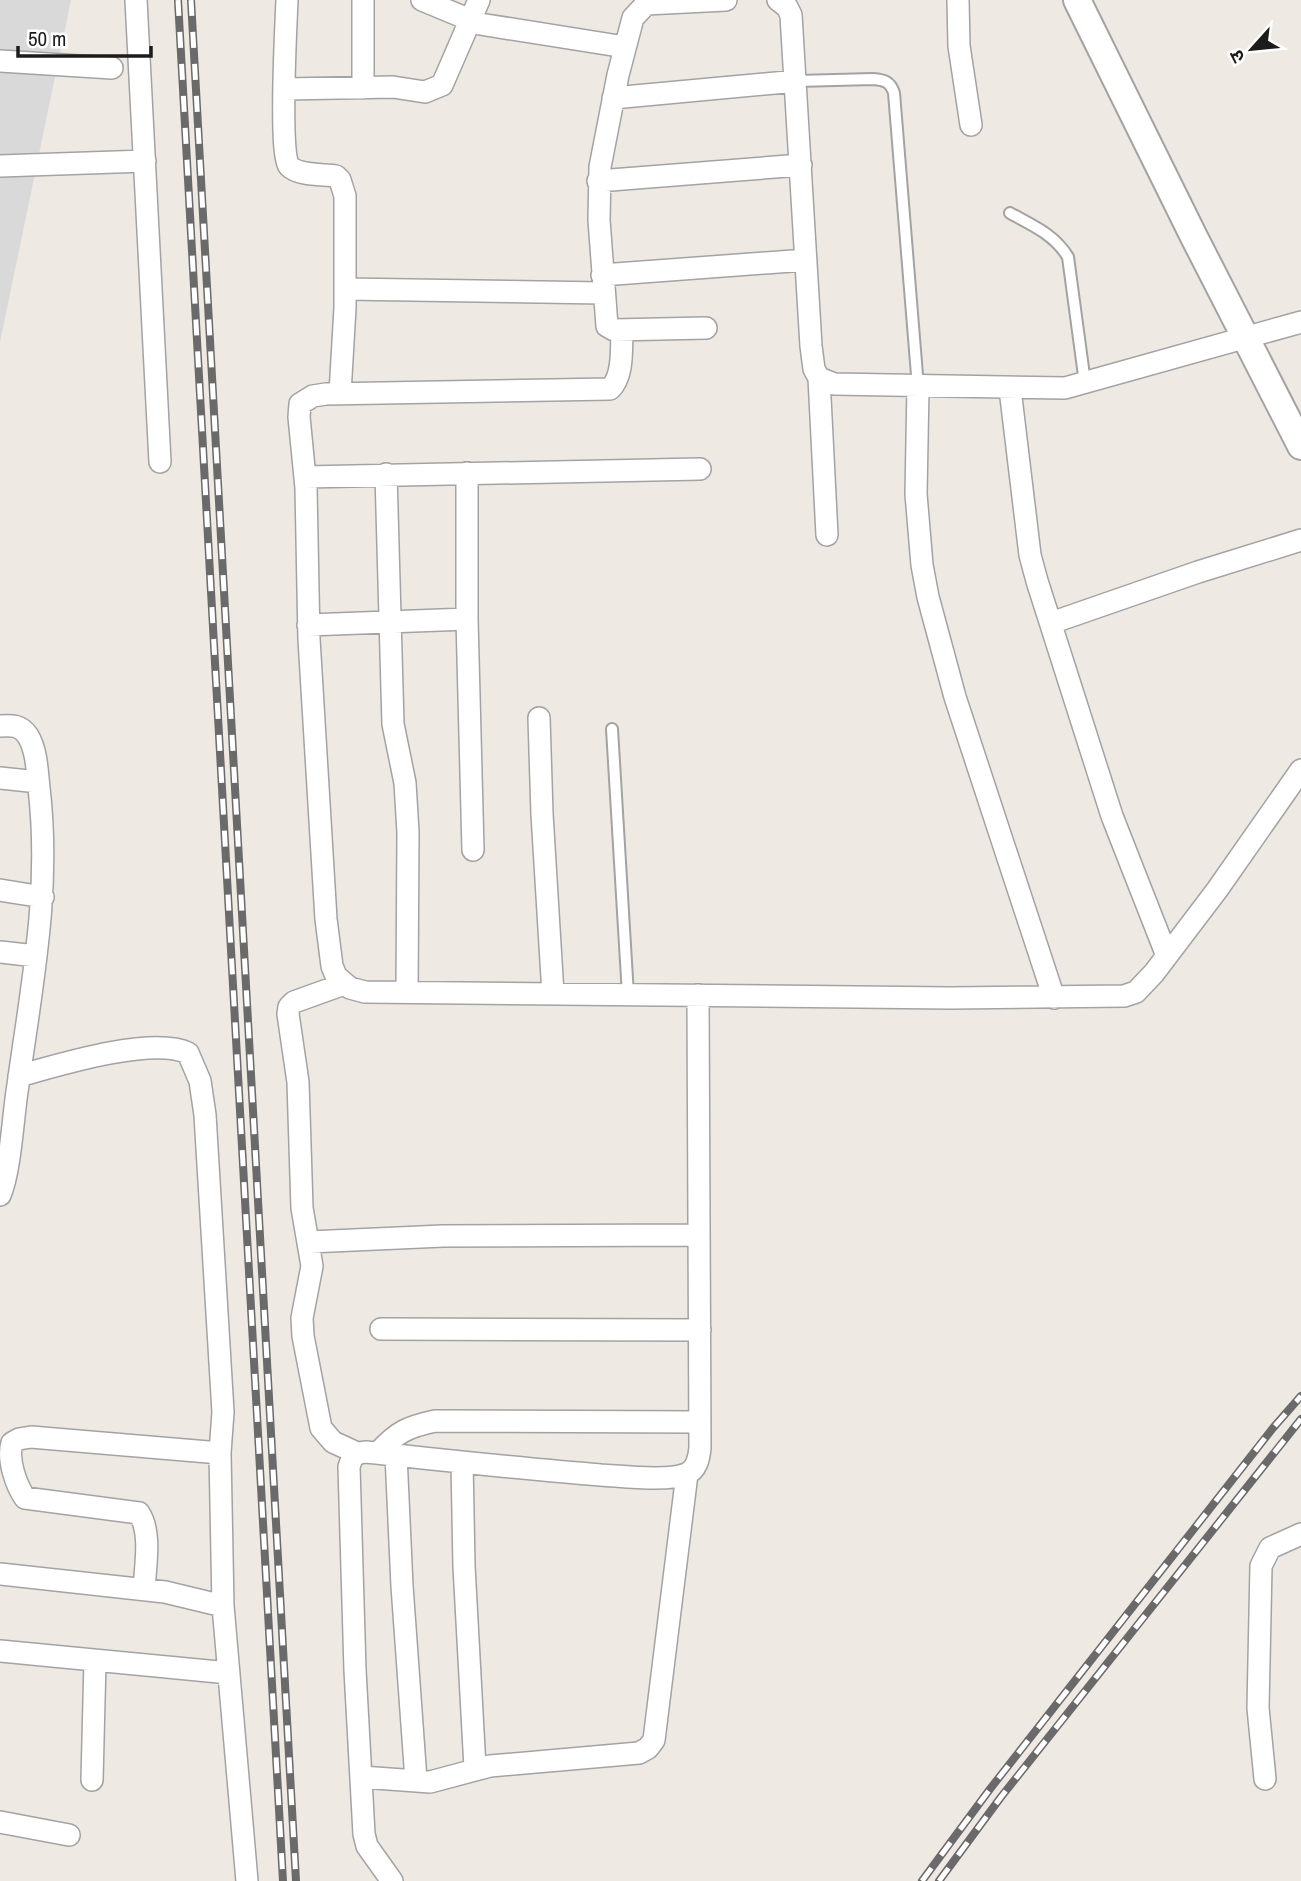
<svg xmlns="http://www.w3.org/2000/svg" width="1301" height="1881" viewBox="0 0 1301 1881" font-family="'Archivo Narrow','Noto Sans Devanagari',sans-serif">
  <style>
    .residential { fill: #dad9d9 }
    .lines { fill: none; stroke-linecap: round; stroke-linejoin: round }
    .service-casing { stroke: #a3a3a3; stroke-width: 14 }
    .minor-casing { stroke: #a3a3a3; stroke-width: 24 }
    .tertiary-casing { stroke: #a3a3a3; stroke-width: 30 }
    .service { stroke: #fff; stroke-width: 10 }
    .minor { stroke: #fff; stroke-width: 21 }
    .tertiary { stroke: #fff; stroke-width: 26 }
    .rail-casing { stroke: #6a6a6a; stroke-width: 8 }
    .rail { stroke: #fff; stroke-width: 5; stroke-dasharray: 16; stroke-linecap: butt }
  </style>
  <rect width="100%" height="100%" fill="#eee9e2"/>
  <!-- residential -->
  <path class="residential" d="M0,0H71L0,342Z"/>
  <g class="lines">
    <defs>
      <path id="service" d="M797,81L873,79C884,80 890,81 894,93L918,387
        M1010,213C1033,226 1054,234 1068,257L1085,383
        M612,729L628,995"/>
      <path id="minor" d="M136,0L160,462
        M287,0C286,24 279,155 289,166C299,176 323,174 336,176L340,180L345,196V308L340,393
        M422,0L480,24L625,47
        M778,0L787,7L791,15L811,346L814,369L819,378L834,384L1065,388L1301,322
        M958,0L959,46L971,125
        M0,61L112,68
        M363,88V0
        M285,89L393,87L425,92L442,85L446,76L479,0
        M613,98L797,81
        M0,166L145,161
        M598,181L801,165
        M602,275L806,260
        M345,289L603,293
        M706,328L614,330L607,326L599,220L600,167L618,75L633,18L646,4L726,0
        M622,330C621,348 624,376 610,389L326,394L313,396L300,404L299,417L306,488L309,639L326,919L332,966L336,976L350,988L365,992L951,998L1124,996L1136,992L1154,973L1217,890L1301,770
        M819,378L827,535
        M918,387L916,494L922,565L928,597L955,697L1054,998
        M1010,389L1030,555L1037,581L1112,816L1167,956
        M467,473V619L473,850
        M386,474L393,724L405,783L408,832L407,992
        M305,477L700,469
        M1051,623L1198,572L1301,540
        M308,625L467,619
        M539,718L542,814L553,994
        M0,726C12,725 21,725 28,736C37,751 37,771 39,788C51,891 32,983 18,1085C13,1114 11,1169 0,1195
        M0,778L38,782
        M0,890L43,897
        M0,952L36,956
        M344,984L294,1002L289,1007L288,1014L298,1082L302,1208L312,1266L302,1318L303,1336L321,1428L333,1442L357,1453
        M19,1076C58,1065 152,1036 188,1053L200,1081L205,1115L223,1412L220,1453L223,1606L247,1881
        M309,1242L443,1236L699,1235
        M381,1329L700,1330
        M378,1453C397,1432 407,1427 435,1421L700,1422
        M396,1455L402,1586L416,1780
        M462,1462L464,1566L475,1768
        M0,1574L165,1592L223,1606
        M144,1590C145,1567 152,1533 139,1513L25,1498C16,1485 7,1459 12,1443L19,1439L31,1437L220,1453
        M0,1651L229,1673
        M362,1777L430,1782L490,1766L639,1753L648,1748L654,1740L687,1474
        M1265,1779L1258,1708L1261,1566L1270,1548L1301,1534
        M92,1780L95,1661
        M0,1822L69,1835
        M392,1881L367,1846L364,1834L355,1670L349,1467C352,1456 355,1453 366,1452C444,1460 522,1469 601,1475C621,1476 668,1482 686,1474C697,1470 699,1458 700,1448L698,995"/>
      <path id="tertiary" d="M1077,0L1194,237L1301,446"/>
    </defs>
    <!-- service casing -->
    <use href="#service" class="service-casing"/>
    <!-- minor casing -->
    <use href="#minor" class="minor-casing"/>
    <!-- tertiary casing -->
    <use href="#tertiary" class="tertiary-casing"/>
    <!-- service -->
    <use href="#service" class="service"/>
    <!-- minor -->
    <use href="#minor" class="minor"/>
    <!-- tertiary -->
    <use href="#tertiary" class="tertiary"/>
    <defs>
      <path id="rail" d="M178,0L283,1881
        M191,0L296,1881
        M922,1881L990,1789L1273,1428L1301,1396
        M939,1881L1001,1797L1301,1419"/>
    </defs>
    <!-- rail casing -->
    <use href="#rail" class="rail-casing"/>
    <!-- rail -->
    <use href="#rail" class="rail"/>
  </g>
  <!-- north arrow -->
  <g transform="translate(1252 49) rotate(243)" stroke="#ffffff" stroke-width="5" paint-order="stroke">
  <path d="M0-5L12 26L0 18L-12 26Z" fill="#1c1c1c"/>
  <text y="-10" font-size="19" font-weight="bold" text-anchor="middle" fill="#1c1c1c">उ</text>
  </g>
  <!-- scale -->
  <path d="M18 46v10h133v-10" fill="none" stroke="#1c1c1c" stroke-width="3.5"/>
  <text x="28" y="46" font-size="21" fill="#1c1c1c" stroke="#ffffff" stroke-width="5" paint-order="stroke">50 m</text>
</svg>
